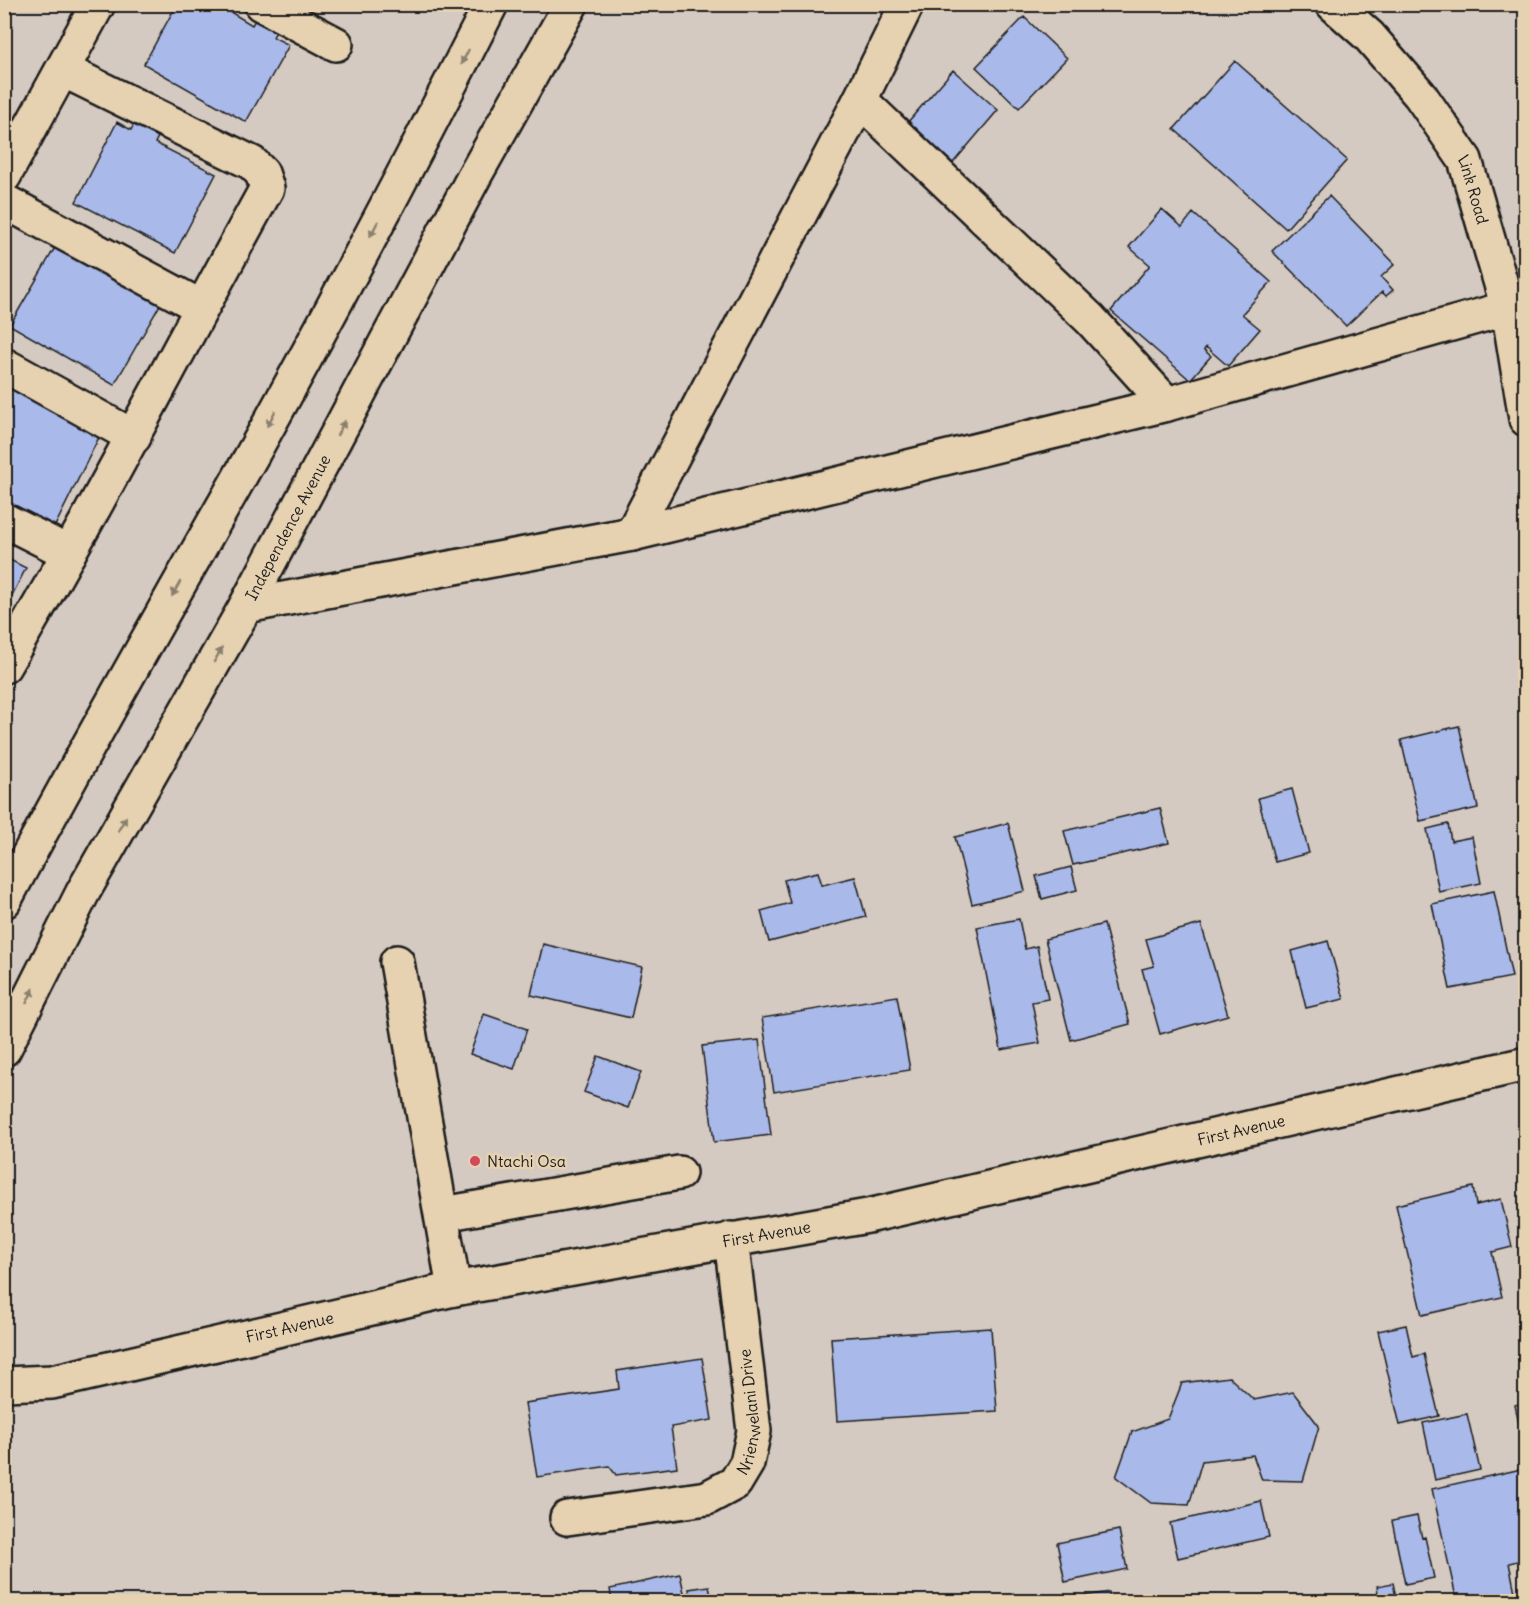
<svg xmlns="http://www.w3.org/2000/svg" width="1530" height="1606" viewBox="0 0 1530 1606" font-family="Delius,sans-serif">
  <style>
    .building { fill: #a9b9e9; stroke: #1c1c1c; stroke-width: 1.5 }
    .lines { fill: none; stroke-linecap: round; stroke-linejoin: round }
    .minor-casing { stroke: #1c1c1c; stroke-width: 38 }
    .major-casing { stroke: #1c1c1c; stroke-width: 38 }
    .minor { stroke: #e6d1b0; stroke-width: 33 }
    .major { stroke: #e6d1b0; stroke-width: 33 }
    .oneway { fill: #8b806d }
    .poi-dot { fill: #d1495b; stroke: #e6d1b0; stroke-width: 2 }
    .labels { text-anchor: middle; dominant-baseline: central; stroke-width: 5; stroke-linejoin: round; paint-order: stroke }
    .street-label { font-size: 16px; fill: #1c1c1c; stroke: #e6d1b0 }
    .poi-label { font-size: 16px; fill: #1c1c1c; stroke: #e6d1b0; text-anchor: start }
  </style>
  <rect width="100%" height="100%" fill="#d4cac1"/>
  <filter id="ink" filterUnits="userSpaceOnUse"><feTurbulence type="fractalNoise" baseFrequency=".0167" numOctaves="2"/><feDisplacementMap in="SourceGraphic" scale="12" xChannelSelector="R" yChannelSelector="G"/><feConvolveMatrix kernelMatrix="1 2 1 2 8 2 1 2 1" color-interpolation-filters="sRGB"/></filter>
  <g filter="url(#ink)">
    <!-- building -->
    <path class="building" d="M177,4H217L252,25L260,11L281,23L273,37L289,45L246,122L144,64Z
      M1024,17L1067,58L1019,108L976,67Z
      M1235,61L1347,160L1286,229L1174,129Z
      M953,70L998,110L953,163L907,123Z
      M137,118L161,131L155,143L216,174L175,253L76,202L117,122L131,130Z
      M1329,196L1395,264L1381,277L1393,290L1386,296L1382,292L1346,326L1272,251Z
      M1162,209L1182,227L1193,213L1271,282L1242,314L1260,329L1228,366L1206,347L1204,350L1211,356L1190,380L1111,311L1150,265L1129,247Z
      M57,244L161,303L114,385L10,325Z
      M4,385L101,433L55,526L4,500Z
      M4,557L26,568L4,611Z
      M1459,726L1478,808L1420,821L1401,740Z
      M1292,789L1309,853L1275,862L1258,798Z
      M1160,808L1169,843L1073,865L1064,831Z
      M1008,823L1025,891L972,904L955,837Z
      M1448,824L1451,841L1472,837L1481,883L1439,892L1427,829Z
      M1071,867L1077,890L1042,899L1036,876Z
      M818,872L822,885L855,877L866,917L769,942L761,911L790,903L784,880Z
      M1494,891L1512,977L1450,989L1432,904Z
      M1019,919L1025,949L1037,946L1048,999L1032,1002L1040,1043L1001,1050L977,927Z
      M1104,924L1130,1024L1071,1040L1045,939Z
      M1201,924L1228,1015L1160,1034L1142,969L1154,966L1146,939Z
      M1328,941L1344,999L1306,1008L1292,951Z
      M543,944L642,967L631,1018L531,995Z
      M897,996L910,1070L774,1092L762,1018Z
      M484,1014L527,1029L514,1069L470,1054Z
      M759,1040L771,1135L714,1142L702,1046Z
      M598,1056L641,1072L628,1108L584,1092Z
      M1473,1187L1476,1205L1501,1199L1512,1247L1492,1252L1502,1297L1422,1315L1396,1205Z
      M1406,1325L1413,1357L1424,1354L1439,1416L1400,1425L1378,1331Z
      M991,1328L997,1411L837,1421L831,1338Z
      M702,1358L712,1420L671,1427L677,1467L616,1475L609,1466L537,1477L525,1403L619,1389L617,1371Z
      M1229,1377L1254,1400L1293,1392L1319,1426L1303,1481L1262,1480L1253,1455L1202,1461L1189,1505L1151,1503L1116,1477L1132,1432L1168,1419L1182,1383Z
      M1526,1402V1447L1524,1448L1515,1405Z
      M1467,1414L1480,1470L1435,1480L1423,1423Z
      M1526,1468V1559L1509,1563L1517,1602H1457L1432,1489Z
      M1261,1501L1269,1537L1178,1558L1170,1523Z
      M1417,1516L1422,1538L1425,1537L1434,1578L1405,1584L1392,1521Z
      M1119,1530L1127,1569L1065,1582L1057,1543Z
      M680,1574L686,1602H612L610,1589Z
      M1393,1583L1397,1602H1341L1378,1594L1377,1586Z
      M709,1586L712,1602H691L689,1589Z
      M1109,1592L1110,1602H1047Z"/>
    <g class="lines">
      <defs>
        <g id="minor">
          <path d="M261,4L336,44"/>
          <path id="s1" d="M1333,4L1369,36L1420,95L1465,160L1508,308L1526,419"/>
          <path d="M860,100L1090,319L1167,404"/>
          <path d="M4,176L98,4"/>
          <path d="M4,201L201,307"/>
          <path d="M4,365L134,437"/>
          <path d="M4,520L69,553"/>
          <path d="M632,534L860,100L907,4"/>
          <path d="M246,606L632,534L1167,404L1508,308"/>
          <path d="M4,666C97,509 179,347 267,188L262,173L252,163L63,70"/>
          <path d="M397,962L454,1289"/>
          <path d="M443,1214L679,1173"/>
          <path id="s2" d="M4,1384L52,1382L454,1289L868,1216L1526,1064"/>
          <path id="s3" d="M567,1518L707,1498L735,1483L747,1463L754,1431L731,1239"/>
        </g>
        <g id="major">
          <path d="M4,901C85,748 171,599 256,448C337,302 415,154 491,4"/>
          <path id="s4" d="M4,1049L83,892L246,606L475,175L571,4"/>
        </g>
      </defs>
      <!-- minor casing -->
      <use href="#minor" class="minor-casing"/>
      <!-- major casing -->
      <use href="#major" class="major-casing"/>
      <!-- minor -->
      <use href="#minor" class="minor"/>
      <!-- major -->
      <use href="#major" class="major"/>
    </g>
    <!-- one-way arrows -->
    <defs><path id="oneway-solid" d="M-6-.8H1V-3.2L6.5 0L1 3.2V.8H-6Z" transform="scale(1.5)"/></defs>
    <g class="oneway">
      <use href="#oneway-solid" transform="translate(465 57) rotate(117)"/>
      <use href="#oneway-solid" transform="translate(374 229) rotate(118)"/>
      <use href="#oneway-solid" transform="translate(271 419) rotate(118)"/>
      <use href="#oneway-solid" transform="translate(341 428) rotate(-62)"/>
      <use href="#oneway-solid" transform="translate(176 589) rotate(120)"/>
      <use href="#oneway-solid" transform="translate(218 655) rotate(-60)"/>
      <use href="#oneway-solid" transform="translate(122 824) rotate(-60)"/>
      <use href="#oneway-solid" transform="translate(30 996) rotate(-64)"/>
    </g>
  </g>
  <!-- markers -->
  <circle class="poi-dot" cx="475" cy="1161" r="6"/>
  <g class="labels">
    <!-- street labels -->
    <g class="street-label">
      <text stroke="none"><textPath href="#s1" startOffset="236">Link Road</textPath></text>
      <text stroke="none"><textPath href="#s4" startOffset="594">Independence Avenue</textPath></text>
      <text stroke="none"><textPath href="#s2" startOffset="1264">First Avenue</textPath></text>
      <text stroke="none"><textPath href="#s2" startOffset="778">First Avenue</textPath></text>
      <text stroke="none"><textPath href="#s2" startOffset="292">First Avenue</textPath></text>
      <text stroke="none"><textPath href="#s3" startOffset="248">Nrienwelani Drive</textPath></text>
    </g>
    <!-- poi labels -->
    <g class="poi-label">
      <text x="487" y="1161">Ntachi Osa</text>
    </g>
  </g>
  <!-- margin -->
  <rect width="1530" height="1606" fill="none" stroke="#e6d1b0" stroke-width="24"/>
  <rect x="12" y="12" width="1506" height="1582" fill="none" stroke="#1c1c1c" stroke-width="2" filter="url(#ink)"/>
</svg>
